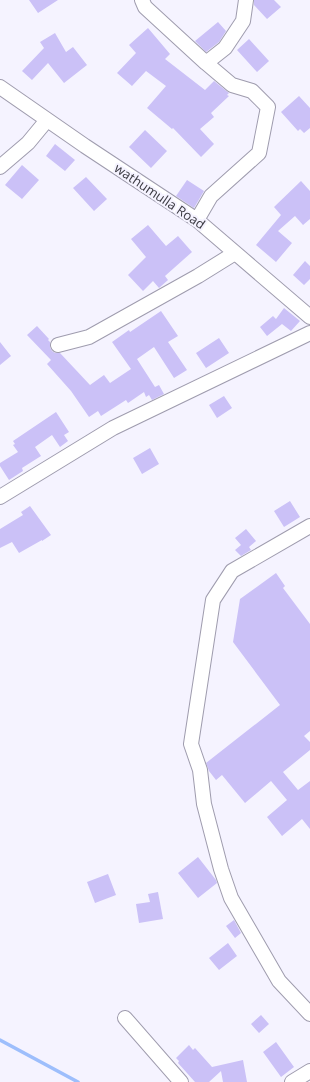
<svg xmlns="http://www.w3.org/2000/svg" width="310" height="1082" viewBox="0 0 310 1082" font-family="'Open Sans',sans-serif">
  <style>
    .lines { fill: none; stroke-linecap: round; stroke-linejoin: round }
    .stream { stroke: #9dbefc; stroke-width: 3.5 }
    .building { fill: #cbc1f7 }
    .street-casing { stroke: #9f9cae; stroke-width: 16 }
    .street { stroke: #fff; stroke-width: 14 }
    .labels { text-anchor: middle; dominant-baseline: central; stroke-width: 4; stroke-linejoin: round; paint-order: stroke }
    .street-label { font-size: 13px; fill: #3b3a42; stroke: #f5f3ff }
  </style>
  <rect width="100%" height="100%" fill="#f5f3ff"/>
  <g class="lines">
    <!-- stream -->
    <path class="stream" d="M0,1040L78,1082"/>
  </g>
  <!-- building -->
  <path class="building" d="M29,0H58L38,13Z
    M254,0H274L281,7L267,19L254,5Z
    M218,22L226,31L219,42L206,52L195,41Z
    M148,28L170,54L165,59L205,90L214,81L229,93L227,95L229,96L211,113L214,117L200,129L214,144L201,157L173,128L172,129L147,108L166,86L146,71L132,86L117,73L136,53L129,45Z
    M55,33L66,52L73,47L87,65L64,83L48,63L32,80L22,71L44,48L40,42Z
    M249,39L269,61L257,72L237,50Z
    M299,96L310,108V128L304,133L300,129L298,131L281,112Z
    M145,130L167,151L151,168L129,147Z
    M55,144L75,160L65,171L46,156Z
    M22,165L39,180L22,199L5,185Z
    M86,177L107,199L94,211L73,188Z
    M187,180L204,191L194,208L176,196Z
    M301,181L310,191V219L303,225L295,216L278,231L292,243L276,262L256,245L281,215L274,207Z
    M148,225L166,246L178,236L192,252L165,276L168,280L159,288L153,281L143,291L128,275L146,257L131,239Z
    M305,261L310,266V279L304,285L293,275Z
    M284,308L300,321L291,331L282,324L267,336L260,327L273,316L276,319Z
    M161,311L178,336L168,342L187,370L174,378L154,347L137,359L155,387L159,385L164,394L152,400L149,395L146,397L144,392L128,403L126,400L101,416L98,411L89,417L71,391L47,364L51,360L27,335L37,326L49,339L48,340L50,342V347L52,351L55,353H60L90,385L104,375L110,383L131,369L112,342L129,330L130,332Z
    M219,338L229,353L206,368L196,353Z
    M0,342L11,356L0,365Z
    M224,396L232,408L217,418L209,405Z
    M56,412L69,432L64,435L68,441L60,447L52,435L35,447L41,456L22,468L23,471L9,480L0,466V463L18,452L13,445L15,444L13,441Z
    M150,448L159,464L142,474L133,458Z
    M290,501L300,517L284,527L274,511Z
    M30,506L51,535L42,541V540L19,553L12,542L0,548V529L23,515L21,512Z
    M246,529L256,541L249,547L251,550L241,556L235,550L241,545L235,538Z
    M276,573L285,586L283,588L310,624V731L304,736L310,742V750L283,772L298,790L310,781V829L302,819L282,836L267,817L287,800L271,781L245,803L222,775L216,780L209,771L206,763L280,705L233,642L240,599Z
    M198,857L216,880L217,883L198,898L178,873Z
    M108,874L116,895L95,903L87,882Z
    M158,892L163,919L139,923L136,904L150,902L148,894Z
    M234,920L241,933L235,938L226,926Z
    M228,943L237,956L219,970L209,958Z
    M261,1015L269,1024L259,1033L251,1024Z
    M276,1042L294,1067L281,1077L263,1052Z
    M189,1045L193,1050L195,1048L212,1067L243,1060L247,1082H223L221,1071L209,1082H195L178,1063L179,1061L176,1058Z"/>
  <g class="lines">
    <defs>
      <path id="street" d="M142,0L145,7L206,63
        M0,87L85,146L197,220L310,317
        M0,167L28,143L47,120
        M197,220L211,196L259,153L268,107L252,91L232,85L206,63L225,48L243,21L246,0
        M58,345L89,337L198,276L235,253
        M0,497L113,428L310,333
        M310,526L232,571L213,600L191,744L200,770L204,804L221,869L231,898L279,981L310,1014
        M125,1018L181,1082
        M292,1082L310,1071"/>
    </defs>
    <!-- street casing -->
    <use href="#street" class="street-casing"/>
    <!-- street -->
    <use href="#street" class="street"/>
  </g>
  <g class="labels">
    <!-- street labels -->
    <g class="street-label">
      <text transform="translate(160 196) rotate(34)">wathumulla Road</text>
    </g>
  </g>
</svg>
